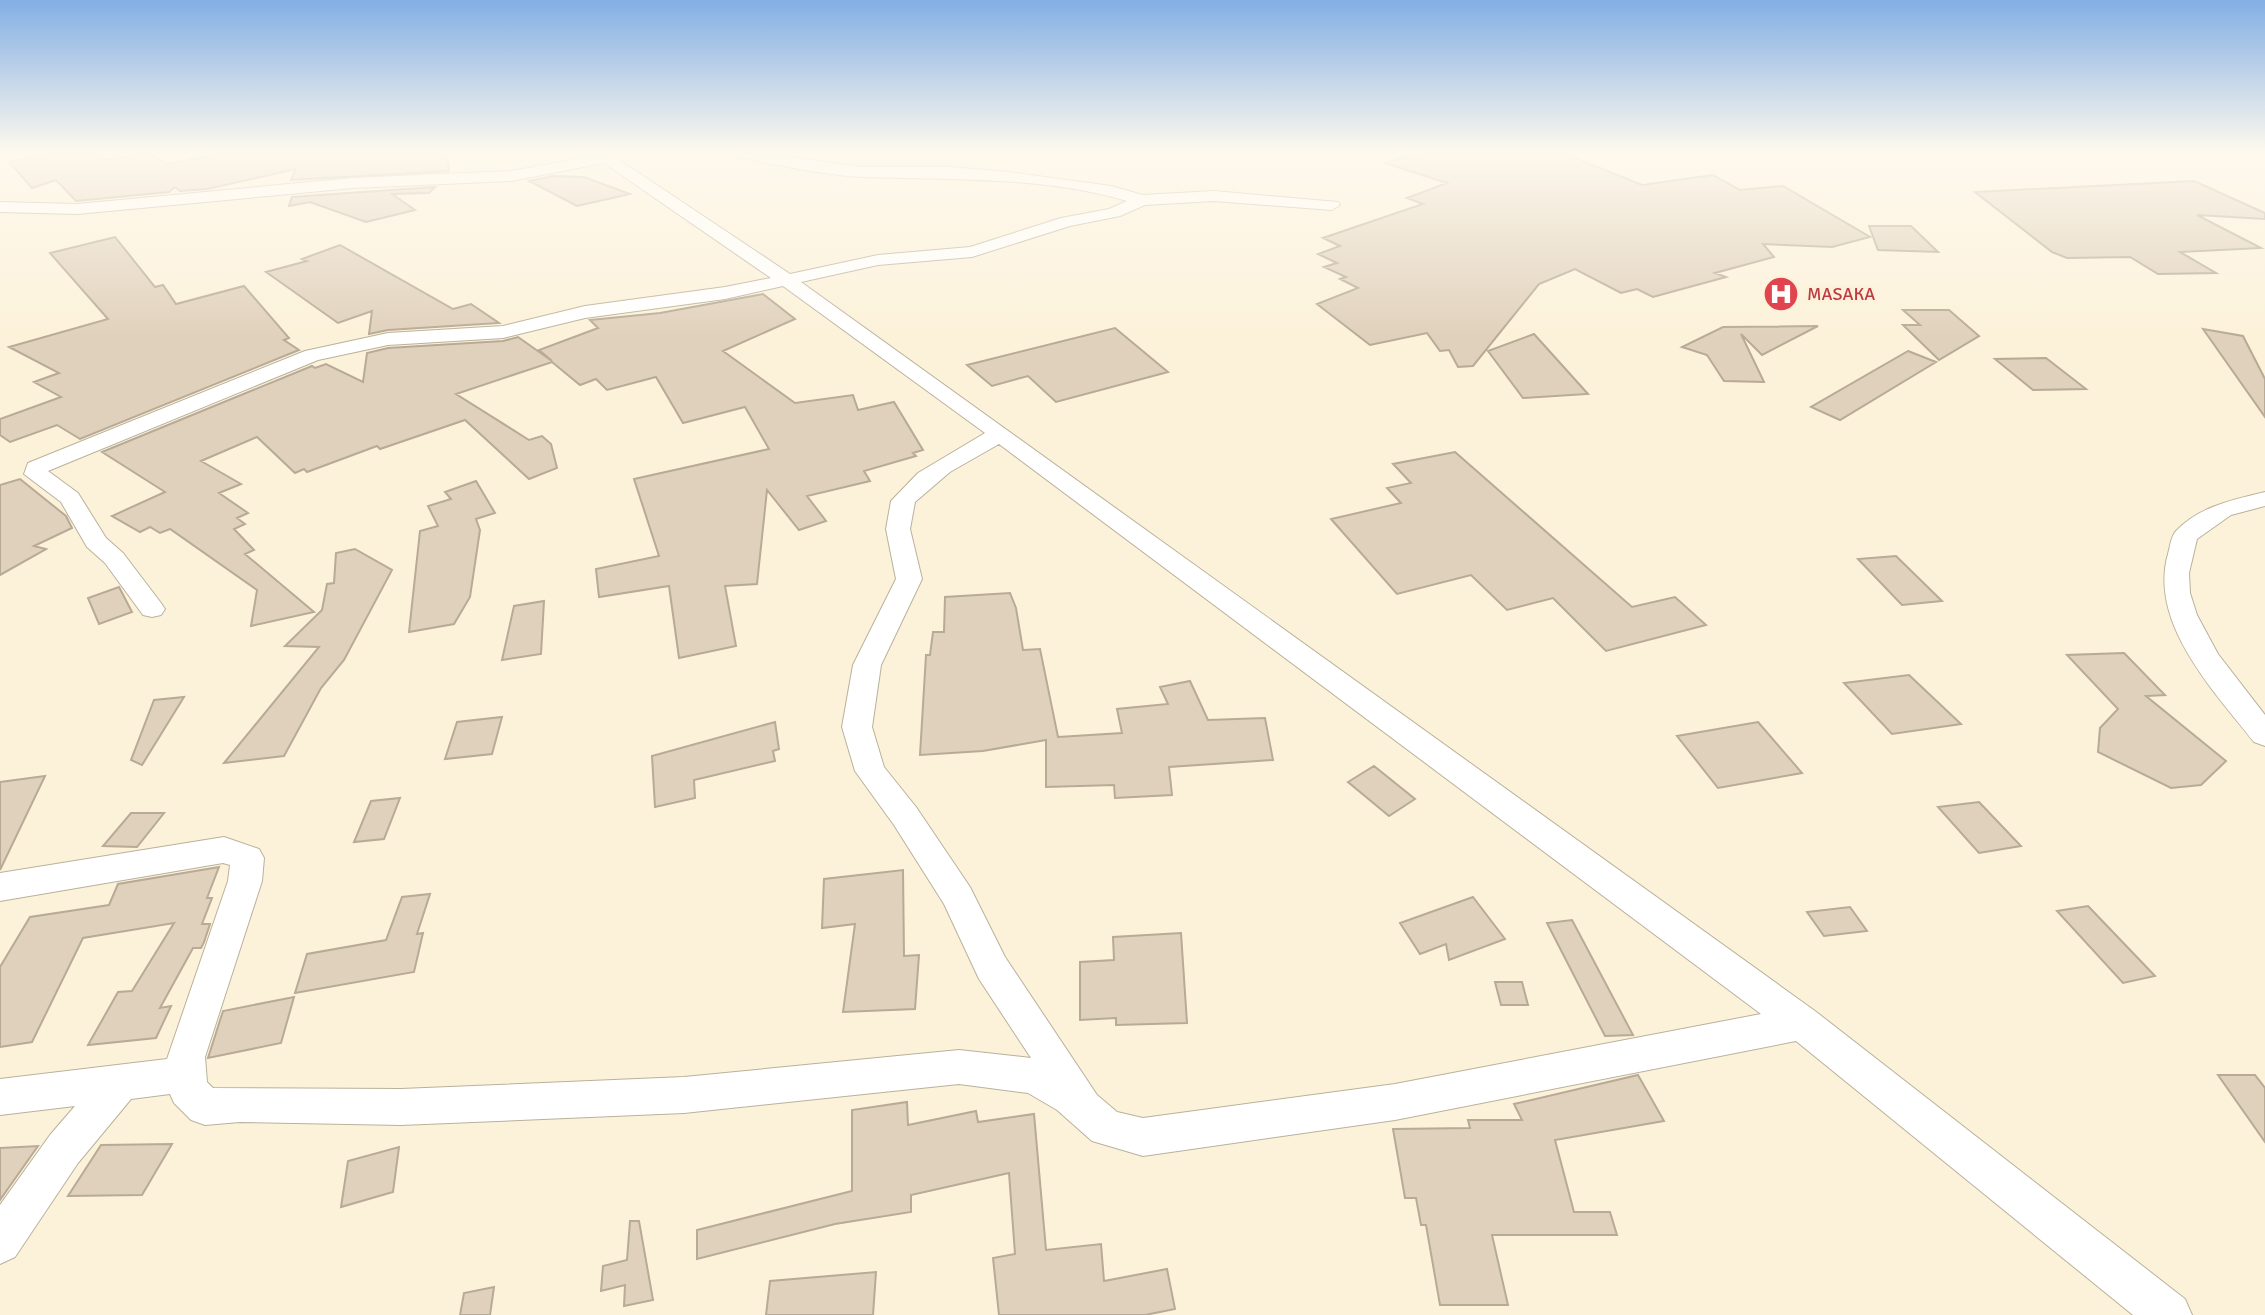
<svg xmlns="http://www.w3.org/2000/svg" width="2265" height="1315" viewBox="0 0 2265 1315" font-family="Signika,sans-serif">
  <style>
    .building { fill: #e0d1bc; stroke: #b8aa96; stroke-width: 2 }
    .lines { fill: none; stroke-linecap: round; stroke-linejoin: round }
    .street-casing { stroke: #bab19b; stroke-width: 2 }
    .street { fill: #fff; fill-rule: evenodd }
    .labels { text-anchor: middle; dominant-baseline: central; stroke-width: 6; stroke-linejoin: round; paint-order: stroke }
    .far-health-label { font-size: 18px; fill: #be3a42; stroke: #fcf2da; text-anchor: start }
  </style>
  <rect width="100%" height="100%" fill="#fcf2da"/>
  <!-- building -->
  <path class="building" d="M52,153H92L95,157L102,155L104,160L146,153L168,164L222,153H447L449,171L291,180L296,169L207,189L180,191L175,187L169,192L76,201L56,180L32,188L9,162Z
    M1422,153H1563L1642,185L1713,175L1740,190L1783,186L1870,237L1832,247L1763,244L1774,257L1715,273L1726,277L1653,297L1637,289L1621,293L1575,269L1539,284L1473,366L1458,367L1449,350L1440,351L1427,333L1370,345L1317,304L1358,288L1340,279L1346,277L1324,267L1337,263L1318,254L1340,246L1323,238L1423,204L1407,198L1447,183L1385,163Z
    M553,176L584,177L630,194L577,206L529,181Z
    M2194,181L2265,213V219L2197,215L2261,248L2180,252L2216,273L2158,274L2130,257L2067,258L2052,252L1975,192Z
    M435,187L429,193L392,194L415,210L366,222L310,202L289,206L292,197Z
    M1869,226H1911L1938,252L1878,250Z
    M115,237L155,287L163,285L176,304L244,286L289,338L284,340L299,350L80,439L57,425L10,442L0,435V419L61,397L34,382L59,373L9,347L108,319L50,253Z
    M340,245L453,309L471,304L499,323L388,330L369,334L372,311L338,323L266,272L307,261L302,259Z
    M763,294L795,319L723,351L795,403L853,395L858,410L894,402L923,450L913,453L916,456L864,471L870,481L807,496L826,521L799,530L767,490L757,584L725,586L736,646L679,658L669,586L599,597L596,569L659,556L634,479L769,449L745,407L683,423L656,377L607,390L596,379L580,385L552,362L456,394L529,440L542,436L551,444L557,468L529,479L465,420L380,449L377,446L307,472L304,469L295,473L257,437L201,461L241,484L219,493L248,513L237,518L245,524L234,529L254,550L245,554L314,612L251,626L257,590L170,529L160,533L150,527L140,532L112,516L165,492L102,452L312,366L315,368L326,364L363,382L367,353L388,348L503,341L518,337L552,361L539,350L598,328L590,320L660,313Z
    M1903,310H1949L1979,336L1939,360L1903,325H1920Z
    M1818,326L1762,355L1741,334L1764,382L1724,381L1707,355L1682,347L1723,327Z
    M1115,328L1168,372L1056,402L1028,376L992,386L967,365Z
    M2203,329L2243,336L2265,379V417Z
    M1534,334L1588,394L1523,398L1488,351Z
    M1908,351L1936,362L1840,420L1811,407Z
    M2046,358L2086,389L2033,390L1995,359Z
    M1455,452L1632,607L1675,597L1706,625L1606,651L1553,598L1507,610L1471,575L1397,594L1331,519L1401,503L1387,488L1411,483L1393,464Z
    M20,479L66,516L72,528L34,546L46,549L0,575V485Z
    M476,481L495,513L476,519L480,530L470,597L454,624L409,632L420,531L438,526L428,506L451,499L445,492Z
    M355,549L392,570L344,660L321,688L284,756L224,763L319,647L285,646L322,610L327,584L334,583L336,553Z
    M1896,556L1942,601L1902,605L1858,559Z
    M119,587L132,612L99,624L88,598Z
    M1010,593L1016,608L1023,650L1040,649L1058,737L1122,733L1117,709L1168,704L1160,687L1190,681L1208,720L1265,718L1273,760L1169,767L1172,795L1115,798L1114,785L1046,787V740L983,751L920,755L926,655H930L933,632H944L945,597Z
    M544,601L541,654L502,660L514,606Z
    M2124,653L2165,695L2146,696L2226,761L2201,785L2171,788L2098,752L2100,728L2118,709L2067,655Z
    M1909,675L1961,724L1892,734L1844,683Z
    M184,697L142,765L131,760L154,700Z
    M502,717L492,754L445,759L457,722Z
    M775,722L779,749L773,751L775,761L694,780L695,798L655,807L652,756Z
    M1758,722L1802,773L1718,788L1677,736Z
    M1374,766L1415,799L1389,816L1348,782Z
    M45,776L0,870V782Z
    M400,798L384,839L354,842L371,801Z
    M1979,802L2021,846L1979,853L1938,807Z
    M131,813H164L137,847L103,846Z
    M219,867L207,898H212L202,924H210L204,942L201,948H193L160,1008L171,1006L156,1038L88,1045L118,992L132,991L174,923L83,938L32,1042L0,1047V967L30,917L109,905L118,884Z
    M903,870L904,956L919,955L915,1009L843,1012L855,924L822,928L824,879Z
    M430,894L417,934L423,933L414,972L295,993L307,954L386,940L402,897Z
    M1473,897L1505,939L1449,960L1446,944L1420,954L1400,923Z
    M2088,906L2155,976L2123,983L2057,911Z
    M1850,907L1867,931L1824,936L1807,912Z
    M1572,920L1633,1035L1605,1036L1547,923Z
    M1181,933L1187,1023L1116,1025V1018L1080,1020V962L1114,960L1113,937Z
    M1495,982H1522L1528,1005H1501Z
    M294,997L281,1043L208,1058L223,1011Z
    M1638,1075L1664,1121L1555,1140L1574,1212H1610L1617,1235H1492L1508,1305H1440L1426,1225H1421L1416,1198H1405L1393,1129L1470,1128L1468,1120H1522L1514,1104Z
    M2218,1075H2255L2265,1088V1142Z
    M907,1102L908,1125L976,1111L978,1122L1034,1114L1046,1250L1101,1244L1104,1281L1167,1269L1175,1309L1145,1315H999L993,1258L1015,1254L1009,1173L911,1195V1212L835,1224L697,1259V1230L852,1191V1110Z
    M172,1144L142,1195L68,1196L101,1145Z
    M38,1146L0,1200V1148Z
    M399,1147L393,1192L341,1207L348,1161Z
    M630,1221H639L653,1300L624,1306L625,1285L601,1291L603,1266L627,1260Z
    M876,1272L873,1315H766L770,1281Z
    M494,1287L490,1315H460L464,1293Z"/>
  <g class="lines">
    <defs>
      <path id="street" d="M592,153L612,155L790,274L878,255L970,247L1061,218L1109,209L1127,201C1042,176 951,180 863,177C821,175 777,164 735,157L728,153H762L860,167H949L1009,172L1111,186L1143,195L1214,191L1338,202L1340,205L1332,210L1214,201L1145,205L1120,216L1070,226L972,257L878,265L801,282L1815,1011L2185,1299L2192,1315H2133L1796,1041L1395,1120L1143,1156L1092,1141L1057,1110L1028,1093L959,1084L684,1113L401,1125L240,1122L205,1125L191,1120L174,1103L170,1094L131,1099L78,1163L15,1257L0,1264V1205L50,1135L75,1106L0,1115V1079L167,1059L228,881L230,865L223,863L0,901V873L224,837L259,849L264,858L262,881L205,1057L207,1082L213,1088L401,1089L684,1077L959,1050L1031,1058L979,979L944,904L894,825L855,771L842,727L853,665L896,579L886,529L891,501L918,473L985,433L783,286L725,299L585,318L503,338L388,345L318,360L48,471L78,493L106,538L123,553L161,603L165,609L161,615L152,617L143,615L105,563L87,547L61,502L24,474L28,463L305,351L388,333L503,326L585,306L725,287L771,278L604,163L511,181L353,188L77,214L0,212V202L77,204L353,178L511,171L594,156ZM999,444L1761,1014L1395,1084L1143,1118L1117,1112L1097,1095L1005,957L970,887L916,807L884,767L872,727L881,665L922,579L910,529L915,502L950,472Z
        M2265,492V506L2231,515L2197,539L2189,573L2190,593L2197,615L2218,654L2265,715V746L2254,742C2215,692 2148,623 2168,554C2170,547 2171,536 2176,531C2200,506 2233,500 2265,492Z"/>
    </defs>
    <!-- street casing -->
    <use href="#street" class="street-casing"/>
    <!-- street -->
    <use href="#street" class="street"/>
  </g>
  <!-- sky -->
  <linearGradient id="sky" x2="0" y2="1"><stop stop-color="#83afe4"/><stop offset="0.45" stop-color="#fef9ee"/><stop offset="1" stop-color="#fef9ee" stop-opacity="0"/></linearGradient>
  <rect width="2265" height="337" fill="url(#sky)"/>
  <!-- icons -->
  <defs>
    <symbol id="hospital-disc" viewBox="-11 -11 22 22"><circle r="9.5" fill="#e0444e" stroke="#fcf2da"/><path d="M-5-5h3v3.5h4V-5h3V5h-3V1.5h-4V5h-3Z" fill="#fff"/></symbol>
  </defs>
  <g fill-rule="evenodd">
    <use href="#hospital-disc" x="1761" y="274" width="40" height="40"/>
  </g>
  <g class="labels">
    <!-- far-health labels -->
    <g class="far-health-label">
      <text x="1807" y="294">MASAKA</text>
    </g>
  </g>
</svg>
